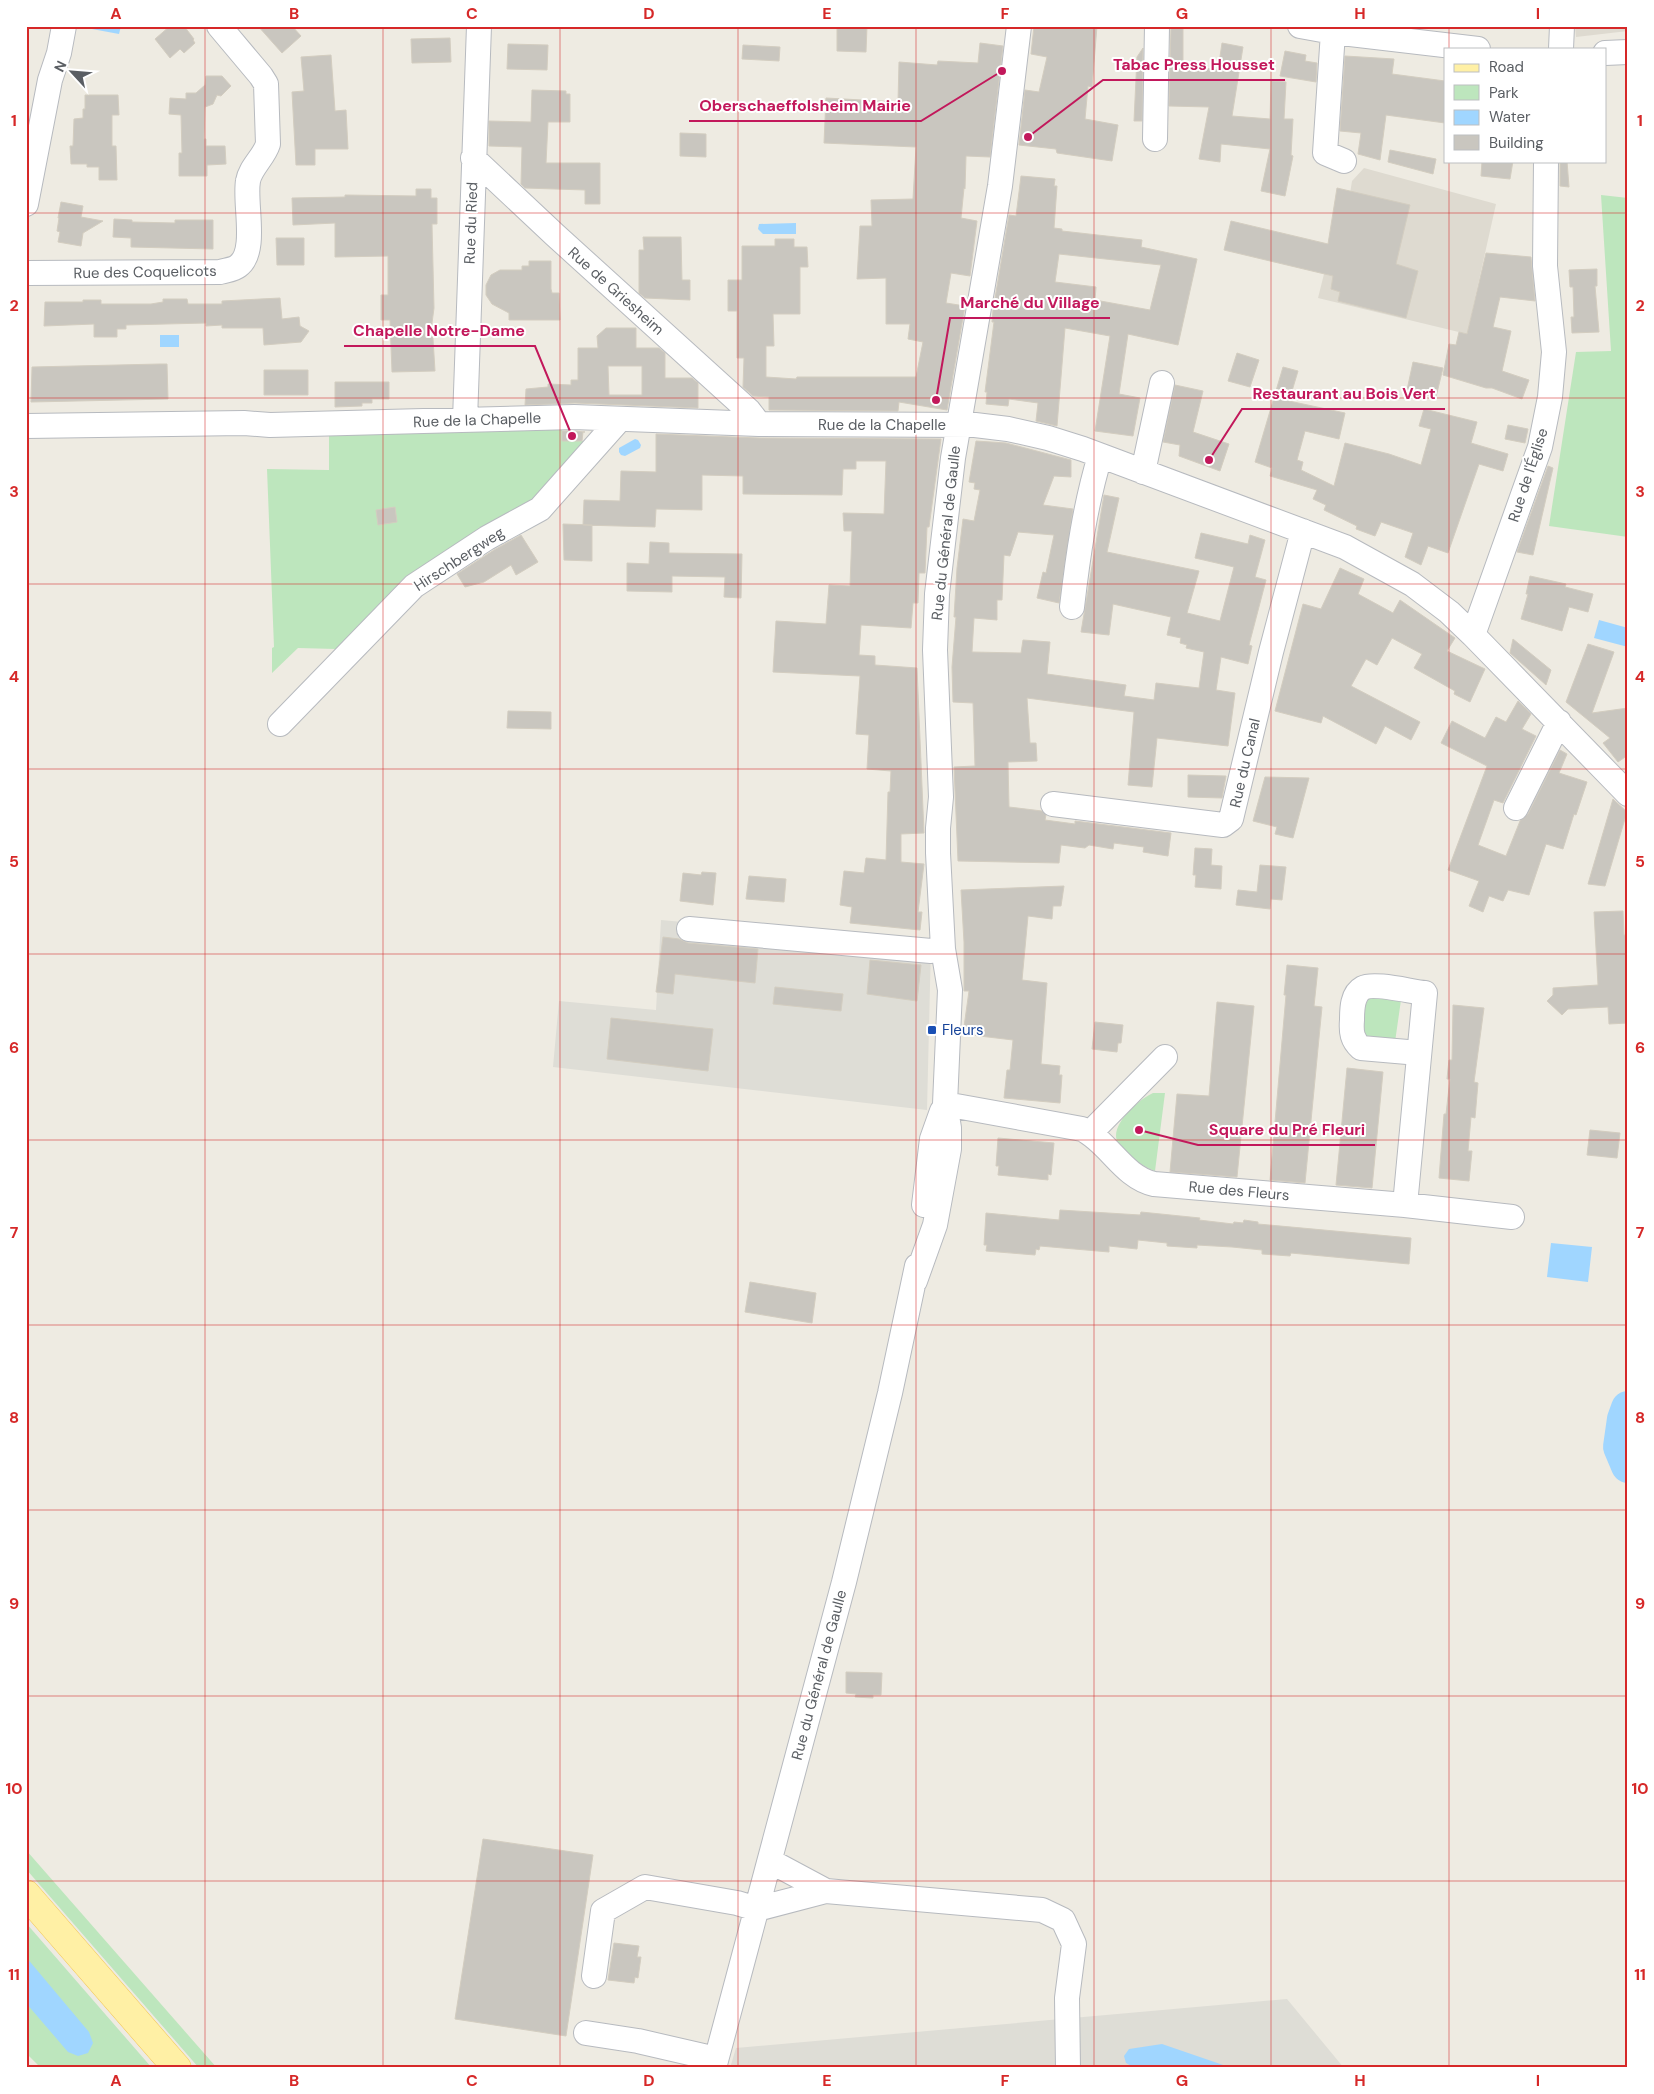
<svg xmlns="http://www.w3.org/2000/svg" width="1654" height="2094" viewBox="0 0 1654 2094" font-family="'DM Sans',sans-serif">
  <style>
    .industrial { fill: #deddd6 }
    .education { fill: #dedad0 }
    .green { fill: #bde6bd }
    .water { fill: #a0d6ff }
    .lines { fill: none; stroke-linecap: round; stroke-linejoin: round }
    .river { stroke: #a0d6ff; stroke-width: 34 }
    .building { fill: #c9c6bf; stroke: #d3cdc0; fill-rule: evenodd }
    .minor-casing { stroke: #b7babf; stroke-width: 26 }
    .major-casing { stroke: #f6c753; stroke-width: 29 }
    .minor { stroke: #fff; stroke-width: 24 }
    .major { stroke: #fff0a5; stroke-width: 28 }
    .grid { fill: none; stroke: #d62828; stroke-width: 1; stroke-opacity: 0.55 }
    .transit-dot { fill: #1a4fb4; stroke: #fff; stroke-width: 2 }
    .labels { text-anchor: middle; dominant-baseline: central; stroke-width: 4; stroke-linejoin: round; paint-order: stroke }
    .street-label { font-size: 15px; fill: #5a5e63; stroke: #fff }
    .transit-label { font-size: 15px; fill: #164399; stroke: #fff; text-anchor: start }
    .leader { fill: none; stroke: #c2185b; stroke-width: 2 }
    .callout-dot { fill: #c2185b; stroke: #fff; stroke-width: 2 }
    .callout-label { font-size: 16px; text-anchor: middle; font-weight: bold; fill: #c2185b; stroke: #fff; stroke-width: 4; stroke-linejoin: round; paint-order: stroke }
    .neatline { fill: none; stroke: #d62828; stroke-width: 2 }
    .grid-label { font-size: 16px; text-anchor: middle; font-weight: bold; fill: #d62828 }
  </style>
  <rect width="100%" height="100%" fill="#eeebe2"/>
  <!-- industrial -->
  <path class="industrial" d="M661,920L931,945L927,1110L553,1067L559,1001L656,1010Z
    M1287,1999L1344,2068H730L736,2048Z"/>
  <!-- education -->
  <path class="education" d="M1575,26H1628V31L1576,37Z
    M1364,168L1496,204L1467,334L1318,298L1324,274H1327L1343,239L1352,181Z"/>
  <!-- green -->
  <path class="green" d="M1601,195L1628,198V537L1549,526L1576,352L1611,351Z
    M562,426V441H583V449L541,496L405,577L336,649L298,648L272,673V648L274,647L267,469L329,470V432Z
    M1370,997L1401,1000L1395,1042L1364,1040L1359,1009Z
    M1153,1093H1165L1155,1171C1142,1166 1125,1156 1118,1143C1108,1126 1139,1099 1153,1093Z
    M26,1850L217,2068H199L26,1869Z
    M26,1923L152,2068H41L26,2053Z"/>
  <!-- water -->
  <path class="water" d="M92,26H121L119,34L92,29Z
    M796,223V234H763L758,229L759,224Z
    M160,335H179V347H160Z
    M635,439L638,440L641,445L640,448L625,456L621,455L619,452V448Z
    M1599,620L1628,628V647L1594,638Z
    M1551,1243L1592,1247L1588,1282L1547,1277Z
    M26,1957L89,2032L93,2043L88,2053L78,2056L68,2052L26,2003Z
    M1162,2044L1229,2067V2068H1135L1126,2063L1124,2056L1129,2049Z"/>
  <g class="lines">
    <!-- river -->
    <path class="river" d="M1628,1408L1624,1419L1620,1447L1628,1466"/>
  </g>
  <!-- building -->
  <path class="building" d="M170,26H184L194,39L193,40L195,43L184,53L180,49L170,58L155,39Z
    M258,26H292L301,36L282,53Z
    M837,26H867L866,52L837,51Z
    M1034,26H1097L1092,87L1088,86L1085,119L1118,125L1112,161L1057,153L1056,149L1019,145L1025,90L1039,92L1047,57L1031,54Z
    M1171,26H1183V65L1218,70L1222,43L1243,47L1232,116L1270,119L1271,81L1286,82L1284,119H1293L1291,155L1293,156L1285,196L1261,191L1270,149L1221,144L1220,162L1199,159L1209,107L1169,106Z
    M450,38L451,62L412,63L411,39Z
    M980,43L1003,46L990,157L966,156L965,189L964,188L961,218L977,221L970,276L951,273L946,303L965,306L947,410L899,402L898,411L769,410V397L753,396L743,387L744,358H737V311H728V280H742V246H775V239H794V247H807L808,267H800V314H773L774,346H766V377L796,379L797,377H916L923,342L908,339L910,324H886V278L857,279L860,226H872L871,200L913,199L916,147L824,143L826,98L898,102L899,62L937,65L938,61L978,63Z
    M508,44L548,45L547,70L507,69Z
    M743,45L780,47L779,61L742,59Z
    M1143,48L1142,121H1134L1137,57Z
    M1285,51L1306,55L1305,61L1317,63L1316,82L1280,76Z
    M331,55L335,111L346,110L348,149H315V165H296L292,92L304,91L301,57Z
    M1345,56L1394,59L1392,74L1445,81V123L1386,115L1380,160L1358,154L1361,133L1340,131Z
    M206,76H222L231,86L221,96L217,95L213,104L205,107L204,139H206V146H225L226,164L207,165V176H179V153H182L181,115L169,114L170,98L186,99V93H196L205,85Z
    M532,90L566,91V94H570V122H548L546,163H600V204H585V190L525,188L521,184L522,147L489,146V121L531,122Z
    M85,95H118L119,115H112V146H116L117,180H99V167H87V164H71L70,146H73L74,119L83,118V109H85Z
    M680,133L706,134V157L680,156Z
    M1390,150L1436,159L1433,174L1388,162Z
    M1482,161H1513L1510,179L1481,176Z
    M1560,161H1567L1569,187L1560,186Z
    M1021,176L1055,179L1054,186H1057L1054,228L1062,229V231L1142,240L1141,247L1197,259L1178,345L1128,334L1119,394L1140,398L1133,436L1095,431L1110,336L1065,328L1057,426L1036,421L1038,403L1009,399L1008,406L986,404L987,392H985L994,322H992L993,310L1009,215L1016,216ZM1059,254L1161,265L1150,310L1095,300L1096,287L1055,282Z
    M1337,188L1410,205L1396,264L1418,271L1406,318L1338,301L1340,292L1331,289L1333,276L1224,250L1231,221L1328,244Z
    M416,189H431V198H437V224H432L434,308L432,323L435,371L392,372L390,320H381V295H388V256L335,257V223L293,225L292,198L345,197V195L416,196Z
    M61,202L83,206L81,217L103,221L83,233L81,246L58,242L60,232L57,231L59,218H58Z
    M114,219L132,220V222L175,223V220H213V249L131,247V238L113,237Z
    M643,237H681L682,280H690V300L645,298L639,293V250H644Z
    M276,238H304V265H277Z
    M1486,253L1531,257L1535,301L1500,297L1493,327L1511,331L1502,371L1529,380L1522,399L1492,388H1486L1443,375L1449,344L1456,345L1459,332L1467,334Z
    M529,261H551V289L552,293H559L560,320H509V313L492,304L486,295V285L491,275L500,270H522V266H529Z
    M1597,269V286H1595L1599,332L1572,333L1571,317H1574L1573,287H1570L1569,270Z
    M280,298L282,319L299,317L300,326L309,331L301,342L264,345L263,328H222V325L206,326V323L126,325V329H117V337H94V324L44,326L45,302H83V300H101V304H151L163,302V299H187L188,304H222V301Z
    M606,328H636V348H659L665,353V378H692L698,383V408L575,403L525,405L526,389L548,387V384L571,385V380H578V348H598L597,336ZM608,366H642V395H609Z
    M1237,353L1259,360L1250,387L1228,381Z
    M1413,362L1443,368L1436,397L1407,390Z
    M160,364H167L168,399L31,402L32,367Z
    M1283,367L1298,371L1289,401L1345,413L1339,439L1305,431L1297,460L1303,462L1301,470L1334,486L1345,443L1389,454L1421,465L1431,429L1419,426L1424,409L1477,422L1471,443L1508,454L1503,471L1479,464L1448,553L1428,546L1421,565L1405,557L1413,533L1381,522L1375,536L1356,529L1357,526L1324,510L1326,505L1313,499L1317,490L1270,476L1272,468L1255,462Z
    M264,370H308V395H264Z
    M335,382H389V399H372V403H362V406L335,407Z
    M1175,385L1203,391L1193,432L1229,444L1220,471L1179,456L1180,445L1163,442Z
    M1508,425L1528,429L1525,443L1505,439Z
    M562,431H574L585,432H583L582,441H562Z
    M656,434L759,438L941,439L929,527H927L925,573H919L918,603H913L911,628L861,625L859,655L875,656V665L917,668L924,833L901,834V862L924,864L918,912H922L920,930L850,923L852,907L840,905L844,871L864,873L866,858L886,860L888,792H890L891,771L867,769L869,735L856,734L860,676L773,672L776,621L826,624L829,585L850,586L852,531H844L843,513L884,514L886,461H856V469H843L842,495L743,494V476L702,475V510L656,509L655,527L583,525L584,500L620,501L621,471L656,472Z
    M976,441L1006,443L1071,460V477L1054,476L1043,505L1073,509L1059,603L1037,598L1043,572L1046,573L1054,535L1018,532L1010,556L1004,555L1002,600H997V620L974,618L972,652L1021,653L1023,640L1050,642L1047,674L1126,685L1124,696L1154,700L1156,683L1199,688L1204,652L1186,648L1187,645L1180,643L1181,638L1167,635L1171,617L1113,604L1109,635L1081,632L1104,495L1119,498L1107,552L1199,571L1187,613L1220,621L1234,567L1195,558L1201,533L1248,544L1250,535L1265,540L1255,577L1266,580L1249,645L1252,646L1248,664L1221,657L1216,690L1235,693L1228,746L1157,738L1152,787L1128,785L1134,712L1027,698L1030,743H1036L1037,761L1008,762L1009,807L1042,811L1046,815L1045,820L1075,824V821L1171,833L1168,856L1143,852L1144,847L1114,843L1113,849L1089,845L1085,848L1061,845L1059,863L958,861L954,767L975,766L973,703L953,702L952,667L956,617H954L957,568L963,519L974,521L980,490L974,489L975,483L969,482Z
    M1548,466L1553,468L1533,555L1517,552Z
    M395,507L397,522L378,525L376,510Z
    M563,524L592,525V561L564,560Z
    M521,535L538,562L516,575L511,565L484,582L465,587L457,574L494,550Z
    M650,542L669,543V553L742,554L741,598L724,597L725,577L672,576V592L627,591V563L649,564Z
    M1340,568L1364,579L1358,594L1393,613L1400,600L1455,638L1447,651L1485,669L1470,702L1454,694L1455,691L1414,668L1422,654L1392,638L1377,665L1366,659L1351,686L1420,722L1411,740L1385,726L1376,744L1323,716L1321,723L1275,711L1303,604L1321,609Z
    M1530,576L1566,584L1565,587L1593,594L1588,612L1569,607L1562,631L1521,619L1528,594H1526Z
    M1513,639L1551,670L1546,685L1510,653Z
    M1588,644L1614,652L1592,713L1628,708V755L1618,762L1603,743L1610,738L1566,702Z
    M1518,701L1531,714L1522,729L1536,736L1503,803L1494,800L1478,845L1506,856L1520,821L1528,814L1560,750L1567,754L1559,773L1587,782L1576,815L1574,814L1563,849L1546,844L1529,895L1508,890L1503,901L1489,896L1483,912L1469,906L1479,881L1448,870L1487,766L1441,743L1452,721L1485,738L1496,717L1506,722Z
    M508,711L551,712V729L507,728Z
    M1188,775L1226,776L1222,798L1188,797Z
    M1265,777L1309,778L1293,838L1275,834L1277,827L1253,821Z
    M1613,799L1627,812L1605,886L1588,884Z
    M1195,848L1212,849L1211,865L1222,866L1221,889L1195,887L1196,875H1193Z
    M1260,865L1286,867L1282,900L1271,899L1270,909L1236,905L1238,890L1257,892Z
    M702,872L716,873L713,905L680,901L683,873L701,875Z
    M749,876L786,879L784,902L746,899Z
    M1064,886L1061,906H1053L1052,919L1028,916L1022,980L1047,983L1041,1064L1060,1066L1059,1075H1062L1060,1103L1004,1098L1007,1070H1010L1013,1040L963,1034L969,991H964V942L961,890Z
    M1623,911L1624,935H1628V1023L1609,1024L1608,1007L1568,1009L1562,1015L1547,1001L1553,995V988L1598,985L1594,912Z
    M663,937L679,939L688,943L758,949L755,983L675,974L673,994L656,992Z
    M870,960L921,965L917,1001L867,994Z
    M1287,965L1318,968L1314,1006L1322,1007L1305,1183L1270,1180L1286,995H1284Z
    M775,987L843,994L841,1011L773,1004Z
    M1217,1002L1254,1006L1237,1177L1170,1172L1177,1094L1209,1096Z
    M1453,1005L1484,1008L1474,1082L1478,1083L1475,1118L1471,1117L1468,1151H1472L1469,1181L1439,1178L1444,1114H1446L1450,1079H1447L1448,1069L1449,1060H1452Z
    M611,1018L713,1029L708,1071L607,1059Z
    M1095,1022L1123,1025L1121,1043H1118L1117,1052L1092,1049Z
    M1347,1068L1383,1072L1372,1188L1336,1185Z
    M1590,1130L1620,1133L1617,1158L1587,1155Z
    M998,1138L1054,1143L1051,1175L1048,1174V1180L998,1175L999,1166H996Z
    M1060,1210L1140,1215L1141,1212L1200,1218L1199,1220L1233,1224L1234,1222L1243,1223L1244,1220L1258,1222V1224L1411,1238L1409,1264L1291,1253L1290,1256L1262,1254V1250L1232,1247L1197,1245V1248L1167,1246V1243L1138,1240L1137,1249L1109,1246V1252L1040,1246L1039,1250L1036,1249L1035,1255L986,1251L987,1245H984L986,1213L1059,1220Z
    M750,1282L816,1293L812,1323L745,1312Z
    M846,1672L882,1673L881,1695H873V1698L855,1697L856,1694L846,1693Z
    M483,1839L593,1855L566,2036L455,2019Z
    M614,1943L639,1946L637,1957H641L638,1978L635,1977L634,1983L608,1980Z"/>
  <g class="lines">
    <defs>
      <path id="minor" d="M1300,26L1333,32L1478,49
        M1333,32L1325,153L1344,161
        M1561,49L1562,26
        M1605,53L1628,52
        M1155,139L1157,26
        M473,158L555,235L749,411L759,424
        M26,204L50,80L59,53L64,26
        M26,273L220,272C226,270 233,270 238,266C258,252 244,203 248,181C250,168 264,157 268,144L266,84L261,76L219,26
        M465,420L479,26
        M26,426L244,423L270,425L574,417L759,424L975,425L1008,429L1048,438L1083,449L1345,547L1412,584L1449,612L1473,635L1628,794
        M1143,472L1162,383
        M1072,607C1078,555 1085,506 1100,456
        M1473,635L1540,447L1550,397L1554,352L1545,266L1546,161
        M280,724L414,586L487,538L540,509L619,420
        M1053,804L1223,825L1231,819L1271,652L1303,531
        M1516,808L1559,722
        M689,929L931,951L943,949
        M945,1104L1082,1129C1109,1142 1123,1177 1154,1184L1405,1205L1512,1217
        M1090,1133L1165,1057
        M924,1205L932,1139L942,1111
        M1405,1205L1425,993C1412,992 1374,982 1363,988C1352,994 1352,1009 1352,1020C1351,1032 1352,1040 1361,1048L1419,1053
        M915,1281L935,1225L949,1149V1128L945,1104L950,990L943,949L938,853V828L941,797L935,650L937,594L953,458L1000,186L1019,26
        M770,1861L826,1891
        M594,1976L603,1911L645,1887L737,1903L757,1909L826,1891L1042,1910L1063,1920L1074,1944L1067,1998L1068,2068
        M586,2033L638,2041L716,2059
        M714,2068L844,1582L890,1393L917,1266"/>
      <path id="major" d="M26,1894L177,2068"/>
    </defs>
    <!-- minor casing -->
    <use href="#minor" class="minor-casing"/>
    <!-- major casing -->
    <use href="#major" class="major-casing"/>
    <!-- minor -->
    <use href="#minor" class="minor"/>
    <!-- major -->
    <use href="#major" class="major"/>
  </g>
  <!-- grid -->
  <path class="grid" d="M205,26V2068M383,26V2068M560,26V2068M738,26V2068M916,26V2068M1094,26V2068M1271,26V2068M1449,26V49M1449,161V2068M26,213H1628M26,398H1628M26,584H1628M26,769H1628M26,954H1628M26,1140H1628M26,1325H1628M26,1510H1628M26,1696H1628M26,1881H1628"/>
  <!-- markers -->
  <rect class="transit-dot" x="927" y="1025" width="10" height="10" rx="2.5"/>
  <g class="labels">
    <!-- street labels -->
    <g class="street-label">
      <text transform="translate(471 223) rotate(-88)">Rue du Ried</text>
      <text transform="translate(145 272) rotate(-1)">Rue des Coquelicots</text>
      <text transform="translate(616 291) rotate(42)">Rue de Griesheim</text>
      <text transform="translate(477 420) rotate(-2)">Rue de la Chapelle</text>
      <text x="882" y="425">Rue de la Chapelle</text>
      <text transform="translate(1528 475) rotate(-72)">Rue de l'Église</text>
      <text transform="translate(946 533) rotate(-84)">Rue du Général de Gaulle</text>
      <text transform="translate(459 559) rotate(-33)">Hirschbergweg</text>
      <text transform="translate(1245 763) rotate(-77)">Rue du Canal</text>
      <text transform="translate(1239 1191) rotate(5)">Rue des Fleurs</text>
      <text transform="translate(819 1675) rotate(-75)">Rue du Général de Gaulle</text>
    </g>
    <!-- transit labels -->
    <g class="transit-label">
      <text x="942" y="1030">Fleurs</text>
    </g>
  </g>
  <!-- callouts -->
  <path class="leader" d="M1028 137L1103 80H1285M1002 71L921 121H689M936 400L950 318H1110M572 436L535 346H344M1209 460L1242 409H1445M1139 1130L1198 1145H1375"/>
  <g class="callout-dot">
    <circle cx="1028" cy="137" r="5"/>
    <circle cx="1002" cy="71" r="5"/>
    <circle cx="936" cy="400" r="5"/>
    <circle cx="572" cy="436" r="5"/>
    <circle cx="1209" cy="460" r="5"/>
    <circle cx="1139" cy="1130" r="5"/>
  </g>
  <g class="callout-label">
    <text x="1194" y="70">Tabac Press Housset</text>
    <text x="805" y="111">Oberschaeffolsheim Mairie</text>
    <text x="1030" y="308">Marché du Village</text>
    <text x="439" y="336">Chapelle Notre-Dame</text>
    <text x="1344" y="399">Restaurant au Bois Vert</text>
    <text x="1287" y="1135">Square du Pré Fleuri</text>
  </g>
  <!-- border -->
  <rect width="1654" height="2094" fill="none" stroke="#ffffff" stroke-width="55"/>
  <!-- legend -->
  <rect x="1444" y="48" width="162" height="115" fill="#ffffff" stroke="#bdbfc1"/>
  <rect x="1454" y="64" width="25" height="8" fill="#fff0a5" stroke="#bdbfc1"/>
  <text x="1489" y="72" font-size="15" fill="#5a5e63">Road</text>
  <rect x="1454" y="85" width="25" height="15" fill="#bde6bd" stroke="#bdbfc1"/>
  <text x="1489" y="98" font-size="15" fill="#5a5e63">Park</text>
  <rect x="1454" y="110" width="25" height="15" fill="#a0d6ff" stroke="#bdbfc1"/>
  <text x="1489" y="122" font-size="15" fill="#5a5e63">Water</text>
  <rect x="1454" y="135" width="25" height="15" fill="#c9c6bf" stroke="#bdbfc1"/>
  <text x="1489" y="148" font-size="15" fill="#5a5e63">Building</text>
  <!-- north arrow -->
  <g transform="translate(72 72) rotate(296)" stroke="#ffffff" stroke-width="4" paint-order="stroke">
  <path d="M0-4L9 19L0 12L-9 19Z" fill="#5a5e63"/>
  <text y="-8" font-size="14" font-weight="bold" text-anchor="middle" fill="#5a5e63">N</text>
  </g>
  <rect x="28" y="28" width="1598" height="2038" class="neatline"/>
  <g class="grid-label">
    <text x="116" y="19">A</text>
    <text x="294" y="19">B</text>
    <text x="472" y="19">C</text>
    <text x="649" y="19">D</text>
    <text x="827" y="19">E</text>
    <text x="1005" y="19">F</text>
    <text x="1182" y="19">G</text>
    <text x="1360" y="19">H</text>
    <text x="1538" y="19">I</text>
    <text x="14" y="126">1</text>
    <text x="1640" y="126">1</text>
    <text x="14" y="311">2</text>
    <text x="1640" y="311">2</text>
    <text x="14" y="497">3</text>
    <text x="1640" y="497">3</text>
    <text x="14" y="682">4</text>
    <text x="1640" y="682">4</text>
    <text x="14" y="867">5</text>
    <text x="1640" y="867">5</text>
    <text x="14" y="1053">6</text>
    <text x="1640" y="1053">6</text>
    <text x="14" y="1238">7</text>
    <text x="1640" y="1238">7</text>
    <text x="14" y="1423">8</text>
    <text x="1640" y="1423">8</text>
    <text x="14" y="1609">9</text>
    <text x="1640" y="1609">9</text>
    <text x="14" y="1794">10</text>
    <text x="1640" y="1794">10</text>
    <text x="14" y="1980">11</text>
    <text x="1640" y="1980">11</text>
    <text x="116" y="2086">A</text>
    <text x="294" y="2086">B</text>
    <text x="472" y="2086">C</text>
    <text x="649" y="2086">D</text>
    <text x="827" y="2086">E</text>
    <text x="1005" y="2086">F</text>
    <text x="1182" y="2086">G</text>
    <text x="1360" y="2086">H</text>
    <text x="1538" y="2086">I</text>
  </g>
</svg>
